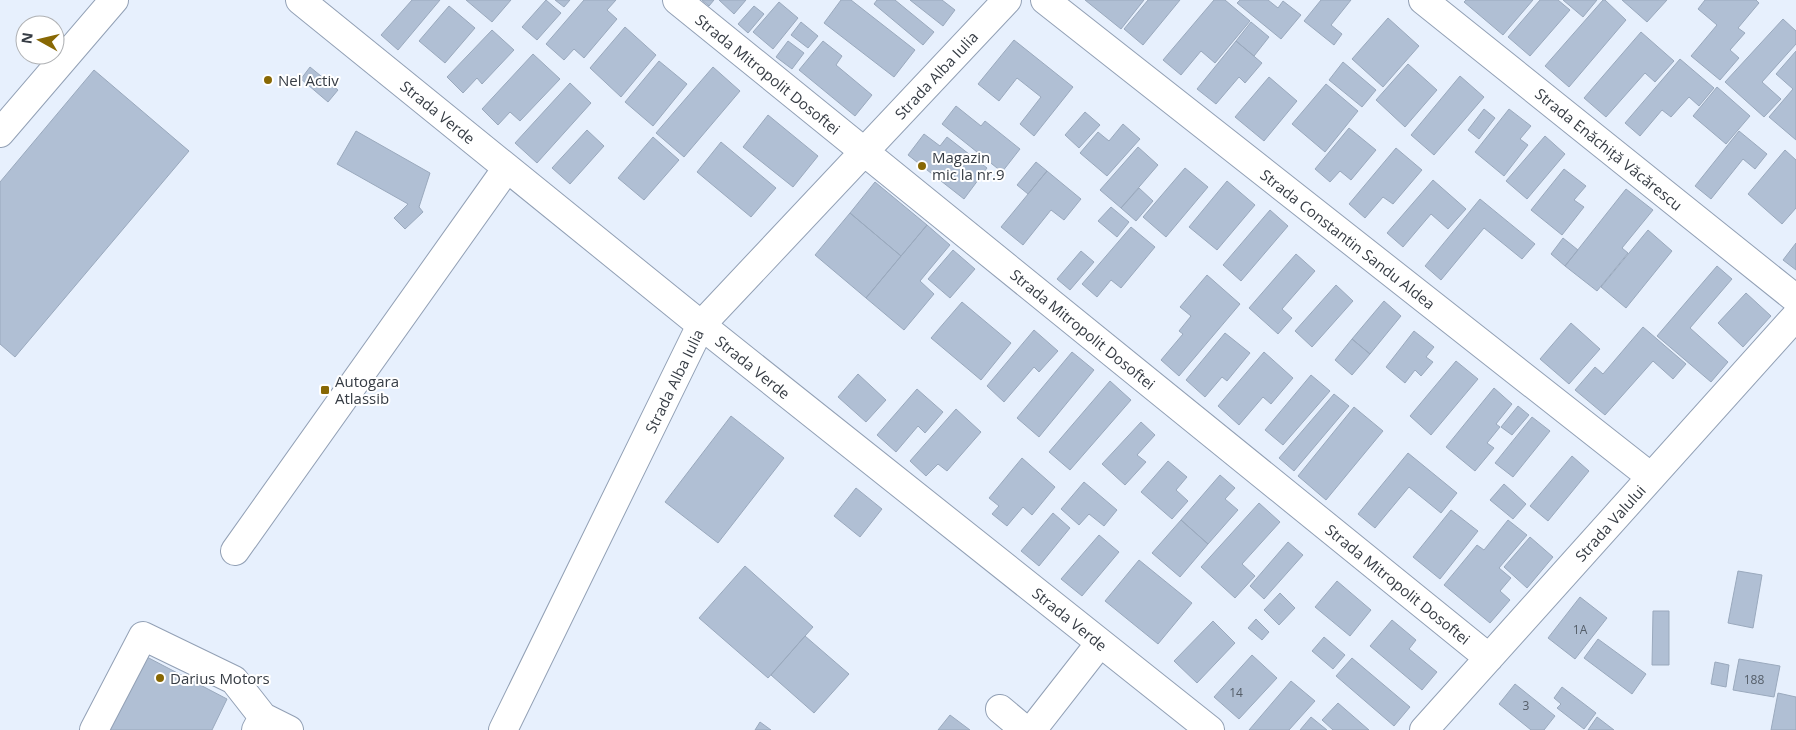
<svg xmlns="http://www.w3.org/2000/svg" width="1796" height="730" viewBox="0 0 1796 730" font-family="'Open Sans',sans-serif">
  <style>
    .building { fill: #b0bfd4; stroke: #9aa9bd }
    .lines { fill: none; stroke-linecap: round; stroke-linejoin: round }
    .minor-casing { stroke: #92a0b5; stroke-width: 30 }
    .minor { stroke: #fff; stroke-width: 28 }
    .poi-dot { fill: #886804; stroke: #fff; stroke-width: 2 }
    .labels { text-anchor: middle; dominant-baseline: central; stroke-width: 4; stroke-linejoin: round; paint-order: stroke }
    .number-label { font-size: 12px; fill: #545d68 }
    .street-label { font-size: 15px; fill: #363c44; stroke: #fff }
    .poi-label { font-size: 15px; fill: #363c44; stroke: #fff; text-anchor: start }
  </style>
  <rect width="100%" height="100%" fill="#e7f0fd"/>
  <!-- building -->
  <path class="building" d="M412,0H440L398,50L381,35Z
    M466,0H511L492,22Z
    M546,0L561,13L537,40L522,27Z
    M555,0H570L564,7Z
    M584,0H616L607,10L617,19L584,58L574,49L564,60L546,44Z
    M702,0H714L709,6Z
    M719,0H746L734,14Z
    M841,0H851L915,50L894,77L824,23Z
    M877,0H895L934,32L923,45L874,4Z
    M910,0H942L955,10L943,26Z
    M1085,0H1144L1121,29Z
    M1148,0H1180L1143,45L1124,29Z
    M1214,0H1225L1250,21L1215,63L1201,51L1181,75L1163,60Z
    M1240,0H1268L1278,8L1283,1L1301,15L1281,39L1237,3Z
    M1321,0H1351L1331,25L1342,34L1334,45L1304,21Z
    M1466,0H1533L1503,35L1464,2Z
    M1540,0H1558L1570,10L1530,56L1508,37Z
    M1563,0H1597L1583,17Z
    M1603,0H1605L1626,20L1569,87L1545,66Z
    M1622,0H1667L1647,22Z
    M1705,0H1756L1759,3L1738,28L1745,33L1730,50L1739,58L1720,80L1691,56L1717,25L1698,9Z
    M779,2L798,18L773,49L753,32Z
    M449,6L475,28L445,63L419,41Z
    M754,6L764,14L748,33L738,24Z
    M1388,18L1419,46L1383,87L1352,59Z
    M1783,19L1796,31V44L1762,82L1781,99L1764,117L1725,82Z
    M801,22L818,36L808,48L791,35Z
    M1251,22L1269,37L1254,56L1236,41Z
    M625,27L656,55L621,97L590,68Z
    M492,30L514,50L482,84L477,78L463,93L447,77Z
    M1641,32L1674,61L1655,82L1645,73L1606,117L1584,98Z
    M1014,40L1073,87L1034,136L1020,124L1041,97L1017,78L999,101L978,84Z
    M788,41L804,53L792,69L776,57Z
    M823,41L842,56L836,65L872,95L855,116L799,70Z
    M1236,41L1262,63L1245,83L1239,77L1216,104L1197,89Z
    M1796,51V140L1769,117L1793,89L1776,74Z
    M533,54L560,79L520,121L510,112L498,125L482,109Z
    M1680,59L1714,88L1699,106L1689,97L1671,117L1662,110L1640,136L1625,123Z
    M659,61L687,84L653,126L625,102Z
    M1343,62L1376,90L1362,107L1329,80Z
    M1408,64L1437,90L1405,127L1376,100Z
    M310,67L338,90L328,102L301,79Z
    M713,67L740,91L684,157L656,133Z
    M94,70L189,151L15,357L0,344V182Z
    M1460,76L1484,97L1434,155L1411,135Z
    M1269,77L1297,101L1264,141L1235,117Z
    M570,83L591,103L537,163L515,143Z
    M1326,84L1358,111L1325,152L1292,124Z
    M1717,87L1750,116L1726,144L1693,116Z
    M956,106L981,126L985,121L1020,149L1002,172L942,124Z
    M1484,109L1495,118L1479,139L1468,130Z
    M1509,109L1531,126L1520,139L1528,145L1504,176L1475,152Z
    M1085,112L1100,125L1079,148L1065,135Z
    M768,115L818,156L793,187L743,147Z
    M1123,124L1140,139L1107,176L1080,153L1098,132L1109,141Z
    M1349,128L1376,150L1351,180L1340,171L1330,182L1315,169Z
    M587,130L604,146L570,184L552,168Z
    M356,131L430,173L419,207L423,212L405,229L394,218L408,204L337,164Z
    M1739,131L1767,154L1755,169L1743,159L1711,199L1695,186Z
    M924,134L940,146L947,137L987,168L964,199L908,155Z
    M1545,136L1565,154L1527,199L1506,181Z
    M653,137L679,160L644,200L618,178Z
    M721,142L776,188L751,217L697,172Z
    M1138,147L1158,165L1121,208L1100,190Z
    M1396,148L1422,170L1393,204L1383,197L1365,218L1349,204Z
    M1785,150L1796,160V208L1782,224L1748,194Z
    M1036,162L1047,171L1028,194L1017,185Z
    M1185,168L1208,187L1166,237L1143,217Z
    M1564,169L1586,186L1574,200L1584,207L1562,235L1531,210Z
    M1047,171L1081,199L1064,220L1051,210L1023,245L1001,227Z
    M1433,180L1466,209L1448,229L1431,214L1403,247L1387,233Z
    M1227,181L1255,205L1217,250L1189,227Z
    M875,182L927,225L901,256L850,213Z
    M1139,188L1153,201L1136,221L1121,208Z
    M1626,189L1653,210L1622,248L1628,253L1597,291L1565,266Z
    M1480,199L1535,244L1522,259L1484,228L1441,280L1425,266Z
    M1111,207L1129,222L1117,237L1098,221Z
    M1270,210L1288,226L1241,281L1223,265Z
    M850,213L901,256L866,298L815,255Z
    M927,225L950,245L920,281L934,294L904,330L866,298Z
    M1131,227L1155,247L1121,288L1111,280L1097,297L1082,284Z
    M1648,230L1672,251L1626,308L1601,287Z
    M1563,238L1578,250L1565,266L1551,254Z
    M1796,243V270L1783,260Z
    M953,250L975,269L950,298L928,279Z
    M1081,251L1094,262L1070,290L1057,279Z
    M1296,254L1315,271L1282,309L1292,318L1278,334L1249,308Z
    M1717,266L1732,279L1690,328L1728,362L1711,382L1657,336Z
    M1207,275L1240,304L1179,376L1161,360L1183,334L1179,331L1191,316L1180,307Z
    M1336,285L1353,301L1312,347L1295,331Z
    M1746,293L1771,316L1743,347L1718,323Z
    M1384,301L1401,316L1370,354L1352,339Z
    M962,302L1011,343L981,380L931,338Z
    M1571,323L1600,349L1569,384L1540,359Z
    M1643,327L1686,364L1673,379L1653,361L1605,415L1575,390L1595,367L1603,374Z
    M1034,330L1058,351L1039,372L1034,367L1004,402L987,386Z
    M1414,331L1434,347L1426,357L1433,362L1421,376L1415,370L1405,383L1386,367Z
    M1225,333L1250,353L1227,381L1222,377L1205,397L1186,380Z
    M1352,339L1370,354L1352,375L1335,360Z
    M1072,352L1094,370L1039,437L1017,418Z
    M1264,352L1293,378L1271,404L1263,397L1239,425L1218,406Z
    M1456,361L1478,379L1431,435L1410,416Z
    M858,374L886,400L866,422L838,397Z
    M1311,375L1330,391L1283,445L1265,430Z
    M1110,381L1131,400L1070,470L1049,452Z
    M1494,388L1512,404L1496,424L1500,427L1487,443L1494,448L1475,471L1446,447Z
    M917,389L943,412L925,433L918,426L896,452L877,435Z
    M1334,394L1349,406L1294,471L1279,458Z
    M1518,406L1529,415L1512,435L1501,427Z
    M1354,407L1383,431L1326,500L1298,476Z
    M956,409L981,432L947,471L938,464L926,476L910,461Z
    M731,416L784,458L718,543L665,502Z
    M1532,417L1550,431L1513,477L1495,463Z
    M1141,422L1155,435L1137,455L1146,462L1125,485L1102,464Z
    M1408,453L1457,493L1441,513L1409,487L1375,528L1358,514Z
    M1572,456L1589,471L1548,521L1530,506Z
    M1022,458L1055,487L1032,515L1023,507L1007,526L992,514L999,506L989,498Z
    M1168,461L1187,477L1176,490L1188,501L1172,519L1141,492Z
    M1220,475L1235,488L1225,499L1238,510L1208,544L1181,520Z
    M1084,482L1117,510L1104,526L1089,514L1079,525L1061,509Z
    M1504,484L1526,504L1513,519L1490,500Z
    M856,488L882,509L860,537L834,516Z
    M1259,503L1280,522L1242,564L1255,576L1235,598L1201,567Z
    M1451,510L1478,531L1440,579L1413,557Z
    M1053,513L1070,528L1039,566L1021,551Z
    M1181,520L1208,544L1180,577L1152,553Z
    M1508,520L1527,535L1499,568L1511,578L1500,591L1510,600L1490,623L1444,585L1477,545L1484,550Z
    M1099,535L1119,552L1082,596L1061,579Z
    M1530,537L1553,557L1527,588L1504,567Z
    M1288,542L1303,555L1264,599L1250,586Z
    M1139,560L1192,603L1158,644L1105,601Z
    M745,566L813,627L768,678L699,618Z
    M1738,571L1762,575L1753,628L1728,623Z
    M1337,581L1371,610L1350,636L1315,607Z
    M1280,593L1295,608L1279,625L1264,610Z
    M1580,597L1607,618L1575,659L1548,638Z
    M1653,611H1669V665H1652Z
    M1256,619L1269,632L1262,640L1248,628Z
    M1392,620L1416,640L1409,649L1437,672L1422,690L1370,646Z
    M1213,621L1235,643L1197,683L1174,661Z
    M805,636L849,674L814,713L771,675Z
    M1324,637L1345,655L1333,669L1312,651Z
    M1598,639L1646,674L1632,694L1584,658Z
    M1252,655L1277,678L1239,719L1214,697Z
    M145,656L227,699L212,730H106Z
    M1352,658L1410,707L1394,726L1336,676Z
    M1739,659L1780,666L1774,697L1733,690Z
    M1715,662L1729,665L1726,687L1711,684Z
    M1291,681L1315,701L1289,730H1249Z
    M1515,684L1555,716L1544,730H1531L1499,704Z
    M1562,687L1596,713L1584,729L1557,708L1561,704L1554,698Z
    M1778,693L1796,697V730H1771Z
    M1338,703L1369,730H1333L1322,720Z
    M950,715L970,730H938Z
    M1311,717L1327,730H1300Z
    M1597,717L1614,730H1588Z
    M760,722L771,730H755Z"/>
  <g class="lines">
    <defs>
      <path id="minor" d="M300,0L701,325L1210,730
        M677,0L1489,658
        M1045,0L1651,477
        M1423,0L1796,299
        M0,133L114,0
        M235,551L507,168
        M1000,709L1025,730
        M94,730L143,636L234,680L263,717
        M256,730L263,717L289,730
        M503,730L701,325L1007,0
        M1032,730L1100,643
        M1424,730L1796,316"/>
    </defs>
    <!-- minor casing -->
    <use href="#minor" class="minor-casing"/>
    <!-- minor -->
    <use href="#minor" class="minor"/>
  </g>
  <!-- markers -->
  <g class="poi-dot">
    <circle cx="268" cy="80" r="5"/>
    <circle cx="922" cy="166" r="5"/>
    <rect x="320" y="385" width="10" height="10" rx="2.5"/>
    <circle cx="160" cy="678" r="5"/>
  </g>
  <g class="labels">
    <!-- number labels -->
    <g class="number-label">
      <text x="1580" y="629">1A</text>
      <text x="1754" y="679">188</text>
      <text x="1236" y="692">14</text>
      <text x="1526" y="705">3</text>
    </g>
    <!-- street labels -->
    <g class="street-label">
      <text transform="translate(768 74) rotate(39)">Strada Mitropolit Dosoftei</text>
      <text transform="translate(936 75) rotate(-47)">Strada Alba Iulia</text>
      <text transform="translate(438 112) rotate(39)">Strada Verde</text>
      <text transform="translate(1609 149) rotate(39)">Strada Enăchiță Văcărescu</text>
      <text transform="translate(1348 239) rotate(38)">Strada Constantin Sandu Aldea</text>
      <text transform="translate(1083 329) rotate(39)">Strada Mitropolit Dosoftei</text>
      <text transform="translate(753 367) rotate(39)">Strada Verde</text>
      <text transform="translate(674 381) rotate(-64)">Strada Alba Iulia</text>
      <text transform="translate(1610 523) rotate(-48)">Strada Valului</text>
      <text transform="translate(1398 584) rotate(39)">Strada Mitropolit Dosoftei</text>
      <text transform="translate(1070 619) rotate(39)">Strada Verde</text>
    </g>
    <!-- poi labels -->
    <g class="poi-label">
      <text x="278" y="80">Nel Activ</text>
      <text x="932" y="157">Magazin<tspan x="932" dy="17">mic la nr.9</tspan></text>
      <text x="335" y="381">Autogara<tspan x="335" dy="17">Atlassib</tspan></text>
      <text x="170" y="678">Darius Motors</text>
    </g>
  </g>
  <!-- north arrow -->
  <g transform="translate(40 40) rotate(278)"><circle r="24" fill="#ffffff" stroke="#afb1b4"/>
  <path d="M0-4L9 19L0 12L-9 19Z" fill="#886804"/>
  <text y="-8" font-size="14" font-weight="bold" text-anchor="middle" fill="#363c44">N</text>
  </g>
</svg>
